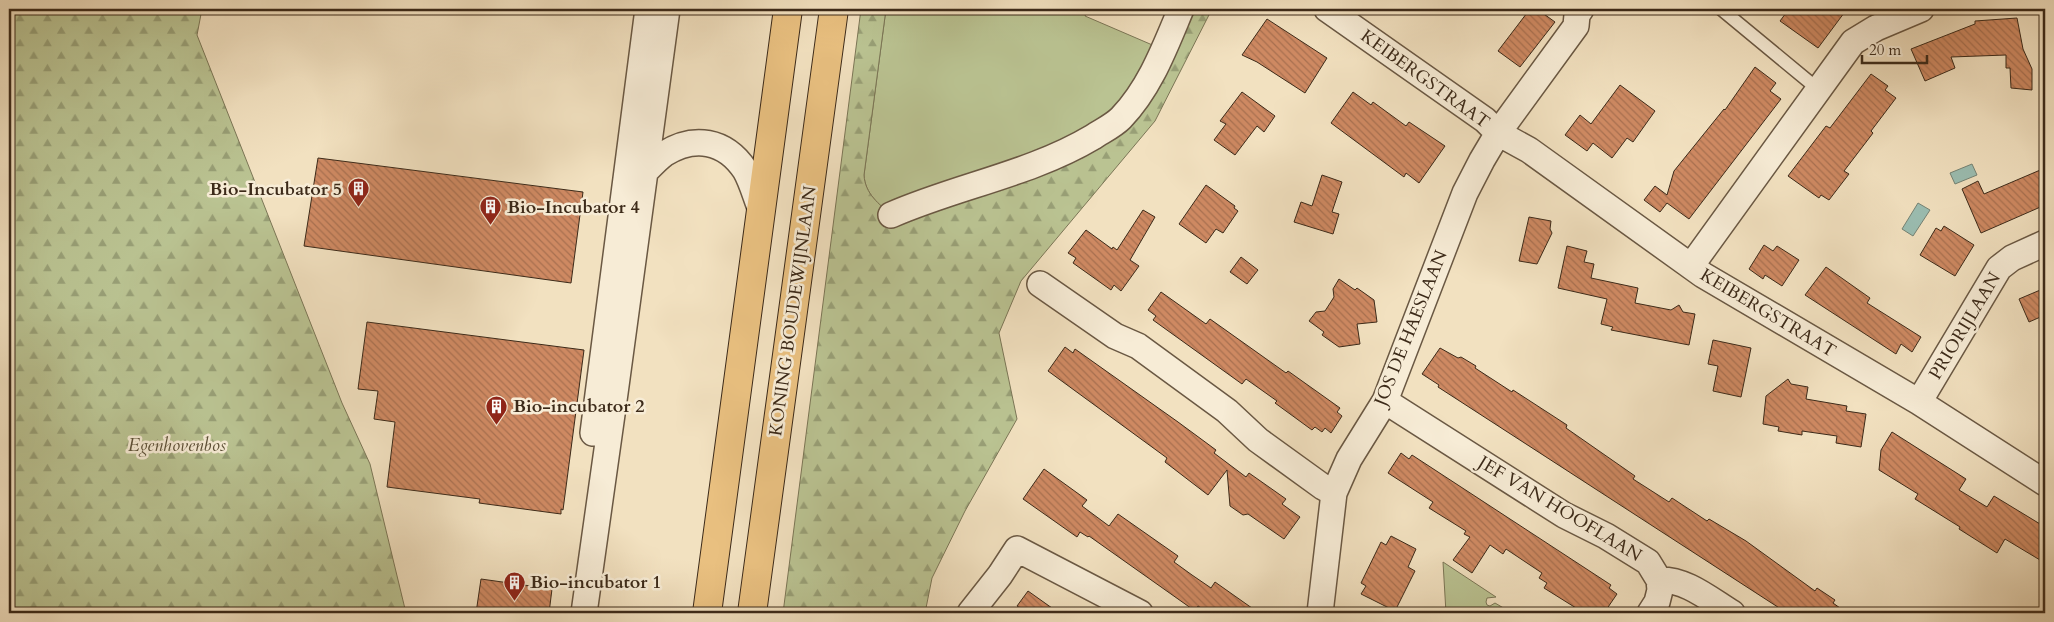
<svg xmlns="http://www.w3.org/2000/svg" width="2054" height="622" viewBox="0 0 2054 622" font-family="Cardo,serif">
  <style>
    .grass { fill: #bac392; stroke: #7b7656 }
    .forest { fill: url(#forest-firs); stroke: #7b7656 }
    .water { fill: #9bbeb2; stroke: #758375 }
    .building { fill: url(#building-back-hatch); stroke: #3c2a19 }
    .lines { fill: none; stroke-linecap: round; stroke-linejoin: round }
    .service-casing { stroke: #6a5843; stroke-width: 15 }
    .minor-casing { stroke: #6a5843; stroke-width: 28 }
    .trunk-casing { stroke: #3c2a19; stroke-width: 30 }
    .service { stroke: #f7ecd6; stroke-width: 12 }
    .minor { stroke: #f7ecd6; stroke-width: 25 }
    .trunk { stroke: #e9c080; stroke-width: 28 }
    .labels { text-anchor: middle; dominant-baseline: central; stroke-width: 5; stroke-linejoin: round; paint-order: stroke }
    .street-label { font-size: 18px; fill: #3c2a19; stroke: #f7ecd6 }
    .poi-label { font-size: 18px; font-weight: bold; fill: #3c2a19; stroke: #f7ecd6; text-anchor: start }
    .park-label { font-size: 18px; font-style: italic; fill: #5c5037; stroke: #f7ecd6 }
  </style>
  <defs>
    <pattern id="forest-firs" width="22" height="20" patternUnits="userSpaceOnUse" patternTransform="scale(1.25)"><rect width="22" height="20" fill="#bac392"/><path d="M5 1l3.5 6h-7zM16 11l3.5 6h-7z" fill="#989f76"/></pattern>
    <pattern id="building-back-hatch" width="6" height="6" patternUnits="userSpaceOnUse" patternTransform="scale(1.25)"><rect width="6" height="6" fill="#ce8962"/><path d="M-1 5l2 2M0 0l6 6M5-1l2 2" fill="none" stroke="#a87050"/></pattern>
  </defs>
  <rect width="100%" height="100%" fill="#f2e1c0"/>
  <filter id="stains"><feTurbulence type="fractalNoise" baseFrequency=".004" numOctaves="4"/><feColorMatrix values="0 0 0 0 .2 0 0 0 0 .09 0 0 0 0 .02 0 0 0 .5 -.17"/></filter>
  <radialGradient id="worn" r=".72"><stop offset=".6" stop-color="#630" stop-opacity="0"/><stop offset="1" stop-color="#630" stop-opacity=".3"/></radialGradient>
  <!-- grass -->
  <path class="grass" d="M886,9H1088L1085,16L1164,50L1121,118L891,215C879,204 865,194 864,175Z
    M1443,562L1496,597L1487,598L1486,602L1487,605L1490,606L1495,603L1512,613H1446Z"/>
  <!-- forest -->
  <path class="forest" d="M9,9H202L197,35L342,403L370,464L406,613H9Z
    M861,9H886L864,175C865,194 879,204 892,215L1106,129L1181,9H1212L1155,121L1021,281L999,333L1017,419L965,511L932,578L925,613H783Z"/>
  <!-- water -->
  <path class="water" d="M1972,164L1977,175L1955,184L1950,173Z
    M1918,203L1930,210L1913,236L1902,229Z"/>
  <!-- building -->
  <path class="building" d="M1530,9H1537L1555,22L1520,67L1498,51Z
    M1789,9H1847L1818,48L1780,21Z
    M2017,18L2023,49L2032,69V90L2011,88L2010,68H2006V55L1951,57L1955,68L1925,81L1911,49L1975,24V21Z
    M1267,19L1327,58L1305,93L1257,62L1242,55Z
    M1755,67L1776,83L1770,91L1781,99L1689,219L1667,203L1660,212L1644,200L1655,186L1667,195L1674,171L1724,109L1725,110Z
    M1871,74L1888,86L1885,90L1896,98L1871,131L1873,133L1844,171L1849,174L1829,200L1821,195L1819,198L1788,176L1826,126L1830,128Z
    M1620,85L1655,111L1633,142L1627,138L1612,158L1593,143L1587,151L1565,135L1580,115L1591,124Z
    M1242,92L1275,116L1264,132L1257,126L1235,155L1214,140L1226,124L1220,121Z
    M1353,92L1371,105L1373,102L1406,126L1409,122L1445,146L1419,183L1406,173L1404,177L1331,123Z
    M318,158L583,192L571,283L304,246Z
    M2045,168V205L1981,233L1962,189L1978,181L1984,194Z
    M1322,175L1342,182L1332,212L1339,214L1333,234L1294,222L1301,202L1312,206Z
    M1206,185L1235,206L1234,208L1238,211L1223,233L1216,229L1206,243L1179,224Z
    M1143,210L1155,217L1130,260L1139,266L1121,291L1114,285L1111,290L1073,263L1076,258L1068,253L1086,230L1112,249L1113,247L1117,250Z
    M1529,217L1551,221L1550,229L1552,233L1537,264L1519,261Z
    M1944,226L1974,245L1955,276L1920,255L1936,228L1941,231Z
    M1764,245L1773,251L1777,246L1799,260L1782,286L1765,275L1763,279L1749,269Z
    M1567,246L1587,251L1584,262L1594,264L1591,278L1638,288L1635,303L1671,310L1679,305L1683,312L1695,314L1689,345L1611,330L1613,327L1601,324L1607,299L1558,288Z
    M1241,257L1258,270L1247,284L1230,272Z
    M1826,267L1870,298L1867,303L1921,337L1912,352L1901,344L1896,354L1805,295Z
    M1339,279L1355,290L1357,288L1374,300L1377,322L1357,324L1360,344L1339,347L1322,335L1324,332L1309,321L1316,312L1325,311L1334,297L1333,289Z
    M2045,288V315L2029,322L2019,299Z
    M1161,292L1206,324L1210,319L1286,373L1288,371L1340,408L1337,412L1342,416L1331,433L1325,428L1322,432L1315,427L1312,430L1275,403L1277,401L1246,379L1242,384L1153,320L1156,316L1148,310Z
    M367,322L584,350L563,510L561,509V514L479,503L480,499L387,487L395,422L374,419L378,391L358,389Z
    M1713,340L1751,348L1741,397L1713,391L1718,366L1708,364Z
    M1065,347L1073,353L1075,349L1178,422L1216,450L1214,453L1246,477L1249,473L1286,499L1282,504L1300,517L1284,539L1248,514L1243,515L1230,506L1227,470L1208,495L1165,462L1167,458L1048,371Z
    M1440,348L1458,358L1461,357L1476,366L1475,368L1512,392L1513,390L1567,425L1566,428L1635,476L1633,479L1669,502L1672,498L1707,521L1709,519L1746,541L1815,591L1817,588L1835,600L1833,603L1847,613H1787L1438,387L1439,385L1422,374Z
    M1788,379L1791,384L1808,387L1806,399L1847,406L1846,411L1866,414L1861,447L1836,443L1837,436L1802,431V435L1778,431L1779,427L1763,424L1766,396Z
    M1892,432L1966,479L1959,490L1987,507L1994,496L2045,527V563L2005,539L1997,553L1959,529L1960,527L1915,499L1918,494L1879,470L1881,450Z
    M1401,453L1409,459L1412,455L1611,585L1609,588L1617,594L1604,613H1584L1544,588L1547,583L1539,578L1542,573L1506,549L1503,554L1490,545L1472,573L1453,560L1470,537L1464,534L1466,531L1429,508L1433,502L1388,473Z
    M1044,469L1087,500L1082,506L1109,526L1118,514L1178,556L1174,562L1192,575L1211,588L1215,582L1259,613H1209L1198,606L1195,611L1089,536L1088,537L1080,532L1077,537L1023,499Z
    M1391,536L1416,549L1408,567L1415,571L1395,611L1361,594L1366,586L1361,583L1381,542L1386,545Z
    M481,579L552,589L549,613H476Z
    M1028,591L1059,613H1027L1017,606Z"/>
  <g class="lines">
    <defs>
      <path id="service" d="M1721,9L1819,90"/>
      <path id="minor" d="M1327,9L1485,120L1498,133L1529,150L1703,275L1919,402L2045,483
        M644,173C650,167 657,159 664,154C694,135 725,140 745,170C752,182 756,198 761,210
        M891,215C957,186 1031,174 1093,137C1102,131 1113,126 1121,118C1150,88 1165,47 1181,9
        M1691,266L1853,42L1876,28L1921,9
        M1040,284L1115,336L1138,346L1227,411L1258,440L1323,487L1334,493
        M1385,401L1564,515L1606,536L1648,562L1659,580L1660,590L1657,602L1650,613
        M1919,402L1999,268L2012,258L2045,243
        M593,433L648,9
        M1659,580C1686,579 1709,599 1732,613
        M584,613L615,393L667,9
        M970,613L1000,575L1017,549L1140,613
        M1320,613L1334,493L1349,459L1385,401L1465,193L1482,160L1498,133L1576,26L1577,15L1581,9"/>
      <path id="trunk" d="M707,613L788,9
        M752,613L834,9"/>
    </defs>
    <!-- service casing -->
    <use href="#service" class="service-casing"/>
    <!-- minor casing -->
    <use href="#minor" class="minor-casing"/>
    <!-- trunk casing -->
    <use href="#trunk" class="trunk-casing"/>
    <!-- service -->
    <use href="#service" class="service"/>
    <!-- minor -->
    <use href="#minor" class="minor"/>
    <!-- trunk -->
    <use href="#trunk" class="trunk"/>
  </g>
  <!-- icons -->
  <defs>
    <symbol id="building-pin" viewBox="-11 -11 22 30"><path d="M0 17L-7.5 6A9.5 9.5 0 1 1 7.5 6Z" fill="#8f2418" stroke="#f7ecd6"/><path d="M-4-6H4V6H1V3H-1V6H-4ZM-2.5-4.3h1.7v1.8h-1.7ZM.8-4.3h1.7v1.8H.8ZM-2.5-1h1.7V.8h-1.7ZM.8-1h1.7V.8H.8Z" fill="#fff"/></symbol>
  </defs>
  <g fill-rule="evenodd">
    <use href="#building-pin" x="346" y="176" width="25" height="34"/>
    <use href="#building-pin" x="478" y="194" width="25" height="34"/>
    <use href="#building-pin" x="484" y="394" width="25" height="34"/>
    <use href="#building-pin" x="502" y="570" width="25" height="34"/>
  </g>
  <g class="labels">
    <!-- street labels -->
    <g class="street-label">
      <text transform="translate(1425 79) rotate(36)">KEIBERGSTRAAT</text>
      <text transform="translate(793 311) rotate(-82)">KONING BOUDEWIJNLAAN</text>
      <text transform="translate(1768 313) rotate(31)">KEIBERGSTRAAT</text>
      <text transform="translate(1965 326) rotate(-59)">PRIORIJLAAN</text>
      <text transform="translate(1411 328) rotate(-68)">JOS DE HAESLAAN</text>
      <text transform="translate(1560 509) rotate(31)">JEF VAN HOOFLAAN</text>
    </g>
    <!-- poi labels -->
    <g class="poi-label">
      <text x="342" y="189" text-anchor="end">Bio-Incubator 5</text>
      <text x="507" y="207">Bio-Incubator 4</text>
      <text x="513" y="406">Bio-incubator 2</text>
      <text x="530" y="582">Bio-incubator 1</text>
    </g>
    <!-- park labels -->
    <g class="park-label">
      <text x="177" y="445">Egenhovenbos</text>
    </g>
  </g>
  <!-- margin -->
  <rect width="2054" height="622" fill="none" stroke="#f2e1c0" stroke-width="30"/>
  <rect x="10" y="10" width="2034" height="602" fill="none" stroke="#3c2a19" stroke-width="2.5"/>
  <rect x="15" y="15" width="2024" height="592" fill="none" stroke="#3c2a19"/>
  <!-- scale -->
  <path d="M1862 55v8h65v-8" fill="none" stroke="#3c2a19" stroke-width="2.5"/>
  <text x="1869" y="55" font-size="15" fill="#3c2a19" stroke="#f7ecd6" stroke-width="4" paint-order="stroke">20 m</text>
  <rect width="100%" height="100%" filter="url(#stains)"/>
  <rect width="100%" height="100%" fill="url(#worn)"/>
</svg>
